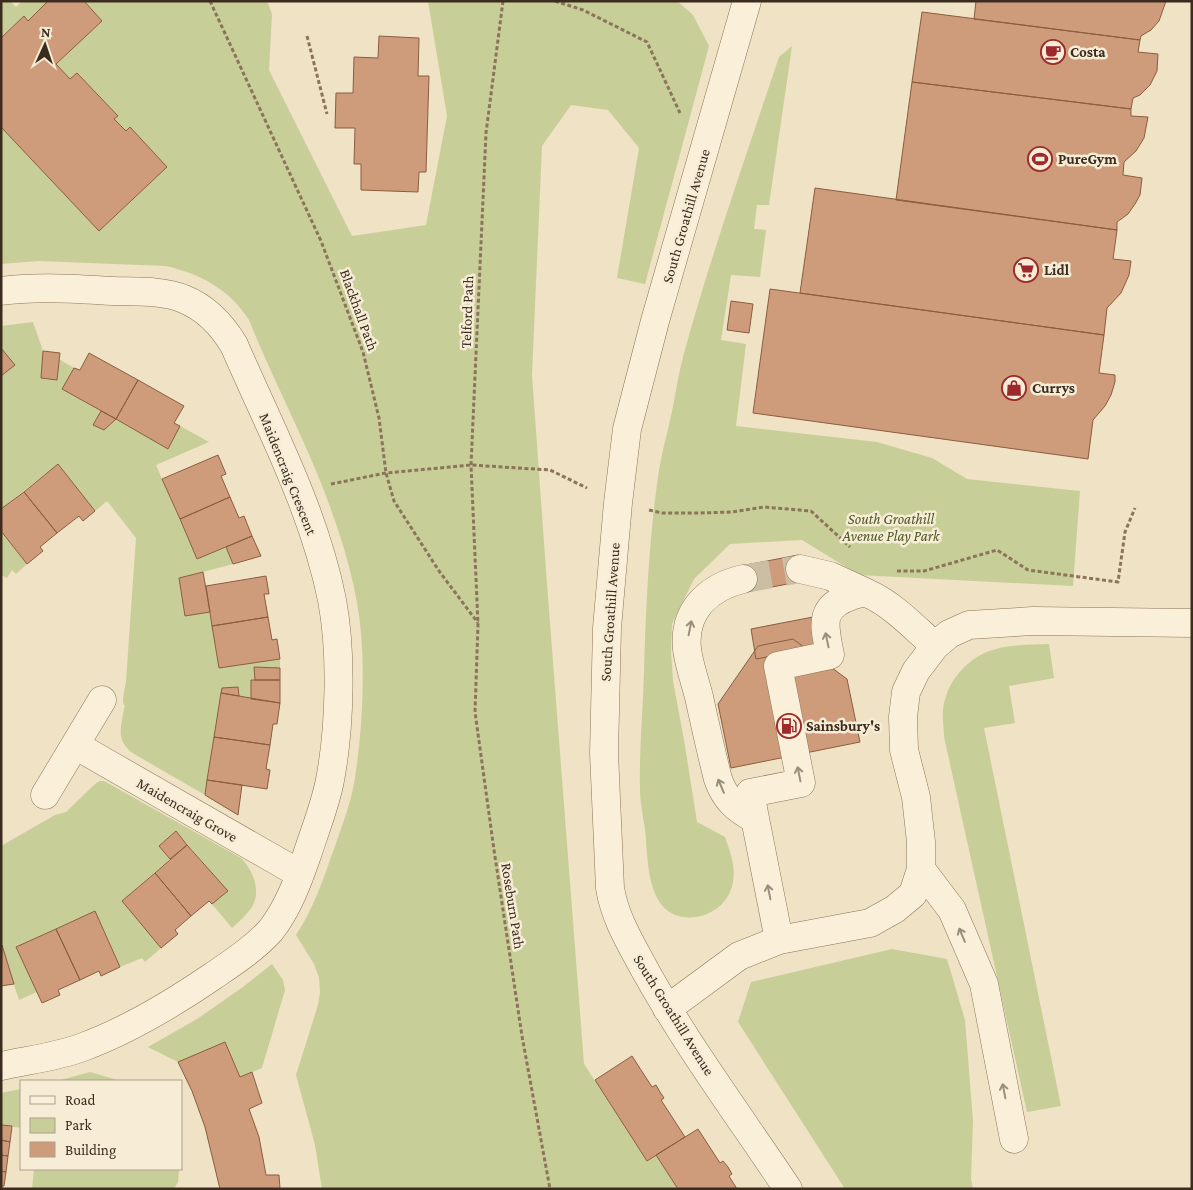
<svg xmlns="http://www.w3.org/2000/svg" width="1193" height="1190" viewBox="0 0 1193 1190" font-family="'Crimson Pro',serif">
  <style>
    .green { fill: #c8ce98 }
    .building { fill: #ce9c7a; stroke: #8b5d40 }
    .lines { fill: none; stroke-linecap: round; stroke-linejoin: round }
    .minor-tunnel { stroke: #cbbea4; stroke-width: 28; stroke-dasharray: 28 14; stroke-linecap: butt }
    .minor-casing { stroke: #8b745a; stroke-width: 29 }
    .path { stroke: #8b745a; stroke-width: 3; stroke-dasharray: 4 2.5; stroke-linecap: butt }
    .minor { stroke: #faf0d9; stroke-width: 28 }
    .oneway { stroke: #9a8e7c }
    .labels { text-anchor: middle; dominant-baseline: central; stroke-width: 5; stroke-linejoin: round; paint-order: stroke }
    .poi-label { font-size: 15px; font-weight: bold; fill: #3b2c1f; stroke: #f7ecd5; text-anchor: start }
    .street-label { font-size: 15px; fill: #3b2c1f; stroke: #f7ecd5 }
    .park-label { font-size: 15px; font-style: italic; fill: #4b5825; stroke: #f7ecd5 }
  </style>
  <rect width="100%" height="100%" fill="#efe2c5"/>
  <!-- green -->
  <path class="green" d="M1,1H10L16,7L22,1H48L28,21L24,17L1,38Z
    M84,1H267L272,14L269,70L352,236L426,225L447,116L428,1H677L693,15L709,46L645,284L617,278L639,148L608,110L571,105L542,146L532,375L547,584L584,1064L647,1161L656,1155L678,1189H322L315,1145L296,1075L318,1005L320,992L319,978L314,964L296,935C314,908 324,877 335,846C342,826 350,805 354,784C362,736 365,681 361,633C357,583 339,529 321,483C299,428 271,375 249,320C230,290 201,274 166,266L38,261L1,264V127L99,231L167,167L130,128L126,131L114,119L118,116L77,73L70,79L56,64L102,21Z
    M792,46L769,205H757L754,229L766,230L760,277L731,275L721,340L746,344L736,426L877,442L932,458L967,479L1080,491L1073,586L859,575L802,540L730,544L694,579L672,624L671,652L673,681L684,740L697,822L725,837C730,852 736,866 733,882C729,908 700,924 675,915C646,903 648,856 645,829C643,816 640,802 640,789C639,750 643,711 644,672C646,605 649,537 659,470C662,452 667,434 671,416C676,393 679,369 686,346C713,249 747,153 779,57Z
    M33,322L43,351L41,378L57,380L59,359L74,368L62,389L101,411L94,425L104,430L116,419L168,449L180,426L209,442L156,465L197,559L226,547L233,564L180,578L185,616L210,612L219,668L280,659V668H254L255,680L251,681V699L239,696L238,687L222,688L205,795L134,754C115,741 121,728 124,709C126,702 125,709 123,702C123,696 125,687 126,681L136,538L107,501L95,511L58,464L1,509V376L14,365L1,348V326Z
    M1,531L27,564L16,574L12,570L7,578L1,575Z
    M1049,644L1054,678L1009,686L1015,723L984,728L1061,1106L1027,1112L944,737C944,728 942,718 943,710C944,699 949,686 955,678C980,644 1011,645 1049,644Z
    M100,781H104L241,858C254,871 263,895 249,911C244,917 238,923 232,928L212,904L227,891L176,831L159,846L170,859L122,901L161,948L145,962L142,958L120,967L95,911L17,947L37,992L19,1000L1,946V846L55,815L66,812L95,784Z
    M892,949L947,959L965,1020L973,1121L971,1179L973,1189H845L738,1022L751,982Z
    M272,964L283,980L285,990L262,1068L240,1077L178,1062L148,1047L197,1019L243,987Z
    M90,1072L121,1081H57Z
    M21,1089V1128L1,1125V1093Z
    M34,1169H179V1170L178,1182L174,1189H32Z"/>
  <!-- building -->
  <path class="building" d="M48,1H84L102,21L56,64L70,79L77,73L118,116L114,119L126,131L130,127L167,167L99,231L1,127V38L24,16L28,21Z
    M976,1H1166L1159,21L1151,30L1141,36L1140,40L974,19Z
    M922,12L1140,40L1138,52L1158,54L1157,71L1150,85L1140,95L1133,98L1131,109L912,82Z
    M379,36L419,38L418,76H429L426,172H419L418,192L361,190V164H354L355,128H335L336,93H353L354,57L378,58Z
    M912,82L1131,109V116L1148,117L1144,138L1136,151L1124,162L1123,175L1142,178L1140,195L1135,204L1128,214L1117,222V230L896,200Z
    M815,188L1117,230L1113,259L1131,261L1129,275L1121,293L1107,308L1104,335L800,293Z
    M770,289L1104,335L1099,373L1115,375V382L1111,395L1105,406L1093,420L1088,459L753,413Z
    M731,301L753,304L749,333L727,330Z
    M1,348L15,365L1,376Z
    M43,351L60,353L57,380L41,378Z
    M89,353L138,380L116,419L62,389L74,368L80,370Z
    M138,380L184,406L174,423L180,426L168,449L116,419Z
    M101,411L116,419L104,430L93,425Z
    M218,455L226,474L221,476L230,497L180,519L162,479Z
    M58,464L95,511L83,521L79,516L57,533L24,492Z
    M24,492L57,533L40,547L43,551L27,564L1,531V509Z
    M230,497L239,518L244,516L252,536L197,559L180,519Z
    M252,536L261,556L233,564L226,547Z
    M798,555L803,581L746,592L741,566Z
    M203,572L210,612L185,616L179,578Z
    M266,576L269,594H264L268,617L212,626L206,586Z
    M268,617L272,640L277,639L280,659L219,668L212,626Z
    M813,617L819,647L756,659L751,629Z
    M793,639L847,679L860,742L731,768L718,704L758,646Z
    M254,667L280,668V680H255Z
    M251,680H280V703L251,699Z
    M238,687L239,696L221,693L222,688Z
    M221,693L280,703L277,724H273L270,745L214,737Z
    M214,737L270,745L266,769L270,770L267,789L207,780Z
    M207,780L242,785L238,815L205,795Z
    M176,831L187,845L170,859L159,846Z
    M187,845L228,891L212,904L209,901L191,916L155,873Z
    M155,873L191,916L175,930L178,934L161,948L122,901Z
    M95,911L120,967L101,976L99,971L80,980L56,929Z
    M56,929L80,980L58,990L60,995L42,1003L16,947Z
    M2,945L14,984L1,986Z
    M225,1042L240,1077L252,1072L262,1103L249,1109L259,1137L266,1175H279L280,1189H220L205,1127L192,1091L178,1062Z
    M632,1056L652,1087L656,1085L660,1092L664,1098L661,1100L685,1137L647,1161L595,1080Z
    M1,1125L12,1126L10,1142L1,1140Z
    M698,1129L720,1163L723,1161L728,1167L732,1174L729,1176L737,1189H678L656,1155Z
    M1,1140L10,1142L8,1156L1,1155Z
    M1,1155L8,1156L6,1172L1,1171Z
    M1,1171L6,1172L4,1186H1Z"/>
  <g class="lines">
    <!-- minor-tunnel -->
    <path class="minor-tunnel" d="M743,579L800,569"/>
    <defs>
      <path id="minor" d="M747,1L655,321L627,429L618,503L607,628L604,753L610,888C615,919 631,944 646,972C688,1047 740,1117 788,1189
        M1,291C38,286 75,289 112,291C136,292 162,290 184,299C206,308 222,325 234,345C270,428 314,510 332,600C342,653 340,727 330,780C325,806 315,830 307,855C298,881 288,908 271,930C255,948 232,963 213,976C172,1004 129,1030 83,1047C57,1057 28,1060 1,1066
        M800,569L830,576L867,593
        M743,579C709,587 683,610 687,649C689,665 695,681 699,697C705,724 711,752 718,779C725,799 736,809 755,819
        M75,745L300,874
        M45,795L102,700
        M921,869L952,910L984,984L1014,1139
        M779,940L750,793L801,783L778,666L830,655C825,627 817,608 851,596C856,594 864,592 869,594C892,604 916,629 935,646
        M667,1009L739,956L779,940L870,923L895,909L913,894L921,869V842L916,797L904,750L903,717L906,692L916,671L935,646L949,634L969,625L1033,621L1192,623"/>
    </defs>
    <!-- minor casing -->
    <use href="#minor" class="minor-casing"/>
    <!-- path -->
    <path class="path" d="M210,1L321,241L363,352L379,418L386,473L394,501L439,571L478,623
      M503,1L486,133L471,465L478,624L475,712L494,850L522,1036L550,1189
      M555,1L583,10L647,42L680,113
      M307,36L327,114
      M331,484L386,473L471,465L550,470L587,488
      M649,510L662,513H700L732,512L764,507L811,511L850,547
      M897,571H924L997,550L1028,570L1118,582L1125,532L1135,508"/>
    <!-- minor -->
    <use href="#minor" class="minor"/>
  </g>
  <!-- one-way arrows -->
  <defs><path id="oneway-shaft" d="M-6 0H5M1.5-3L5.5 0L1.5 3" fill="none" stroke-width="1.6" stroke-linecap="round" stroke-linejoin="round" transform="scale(1.25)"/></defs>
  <g class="oneway">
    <use href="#oneway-shaft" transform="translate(690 628) rotate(-79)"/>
    <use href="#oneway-shaft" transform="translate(827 640) rotate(-102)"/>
    <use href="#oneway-shaft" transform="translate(799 774) rotate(-101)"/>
    <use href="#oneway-shaft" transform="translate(721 786) rotate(-113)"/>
    <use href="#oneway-shaft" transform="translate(769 892) rotate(-101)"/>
    <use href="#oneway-shaft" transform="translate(962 935) rotate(-113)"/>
    <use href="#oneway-shaft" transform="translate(1004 1091) rotate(-101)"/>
  </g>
  <!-- icons -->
  <defs>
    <symbol id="cafe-ring" viewBox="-11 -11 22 22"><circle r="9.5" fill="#f7ecd5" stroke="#9c292b" stroke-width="1.5"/><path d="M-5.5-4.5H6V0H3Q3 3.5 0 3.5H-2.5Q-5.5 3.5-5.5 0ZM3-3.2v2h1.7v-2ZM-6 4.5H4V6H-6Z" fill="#9c292b"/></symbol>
    <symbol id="stadium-ring" viewBox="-11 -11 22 22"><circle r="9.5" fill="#f7ecd5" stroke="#9c292b" stroke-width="1.5"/><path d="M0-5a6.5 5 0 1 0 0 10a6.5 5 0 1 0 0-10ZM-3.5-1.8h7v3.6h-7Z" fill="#9c292b"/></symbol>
    <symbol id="supermarket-ring" viewBox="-11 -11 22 22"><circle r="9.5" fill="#f7ecd5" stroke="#9c292b" stroke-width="1.5"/><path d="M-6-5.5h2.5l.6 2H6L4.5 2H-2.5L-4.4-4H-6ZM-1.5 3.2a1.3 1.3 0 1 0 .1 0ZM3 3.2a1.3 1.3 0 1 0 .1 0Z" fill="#9c292b"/></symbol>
    <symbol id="shop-ring" viewBox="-11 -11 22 22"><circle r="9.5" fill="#f7ecd5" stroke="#9c292b" stroke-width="1.5"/><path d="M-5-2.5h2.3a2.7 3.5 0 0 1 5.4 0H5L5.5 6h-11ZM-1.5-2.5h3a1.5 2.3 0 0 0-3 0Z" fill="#9c292b"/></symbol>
    <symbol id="fuel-ring" viewBox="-11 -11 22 22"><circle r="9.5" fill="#f7ecd5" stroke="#9c292b" stroke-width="1.5"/><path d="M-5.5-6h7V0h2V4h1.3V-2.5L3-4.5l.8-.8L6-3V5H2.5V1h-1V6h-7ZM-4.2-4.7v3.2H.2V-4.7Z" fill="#9c292b"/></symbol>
  </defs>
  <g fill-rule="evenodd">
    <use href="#cafe-ring" x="1039" y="38" width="28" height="28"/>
    <use href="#stadium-ring" x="1026" y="145" width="28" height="28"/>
    <use href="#supermarket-ring" x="1012" y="256" width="28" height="28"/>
    <use href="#shop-ring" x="1000" y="374" width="28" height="28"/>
    <use href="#fuel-ring" x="775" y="712" width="28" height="28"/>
  </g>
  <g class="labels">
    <!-- poi labels -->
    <g class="poi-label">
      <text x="1070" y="52">Costa</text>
      <text x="1058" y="159">PureGym</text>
      <text x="1044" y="270">Lidl</text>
      <text x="1032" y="388">Currys</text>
      <text x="806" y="726">Sainsbury's</text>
    </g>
    <!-- street labels -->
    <g class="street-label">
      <text transform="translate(686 216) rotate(-74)">South Groathill Avenue</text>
      <text transform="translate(359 310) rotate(70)">Blackhall Path</text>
      <text transform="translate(467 312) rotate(-88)">Telford Path</text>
      <text transform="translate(288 474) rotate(68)">Maidencraig Crescent</text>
      <text transform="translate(610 612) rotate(-86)">South Groathill Avenue</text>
      <text transform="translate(187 810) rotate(30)">Maidencraig Grove</text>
      <text transform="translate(513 906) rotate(81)">Roseburn Path</text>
      <text transform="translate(674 1015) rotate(58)">South Groathill Avenue</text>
    </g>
    <!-- park labels -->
    <g class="park-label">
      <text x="891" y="519">South Groathill<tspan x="891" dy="17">Avenue Play Park</tspan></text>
    </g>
  </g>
  <!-- border -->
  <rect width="1193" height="1190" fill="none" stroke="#3b2c1f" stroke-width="5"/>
  <!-- legend -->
  <rect x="20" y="1080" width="162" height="90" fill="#f7ecd5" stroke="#ac9f8c"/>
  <rect x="30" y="1096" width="25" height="8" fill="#faf0d9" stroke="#ac9f8c"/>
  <text x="65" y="1105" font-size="15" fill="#3b2c1f">Road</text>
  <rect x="30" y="1118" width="25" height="15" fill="#c8ce98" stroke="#ac9f8c"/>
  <text x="65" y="1130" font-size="15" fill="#3b2c1f">Park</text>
  <rect x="30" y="1142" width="25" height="15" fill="#ce9c7a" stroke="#ac9f8c"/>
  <text x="65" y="1155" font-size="15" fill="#3b2c1f">Building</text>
  <!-- north arrow -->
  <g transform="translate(45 45) rotate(3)" stroke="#f7ecd5" stroke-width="4" paint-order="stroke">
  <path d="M0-4L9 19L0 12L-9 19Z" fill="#3b2c1f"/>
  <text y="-8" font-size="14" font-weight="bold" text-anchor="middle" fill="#3b2c1f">N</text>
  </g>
</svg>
